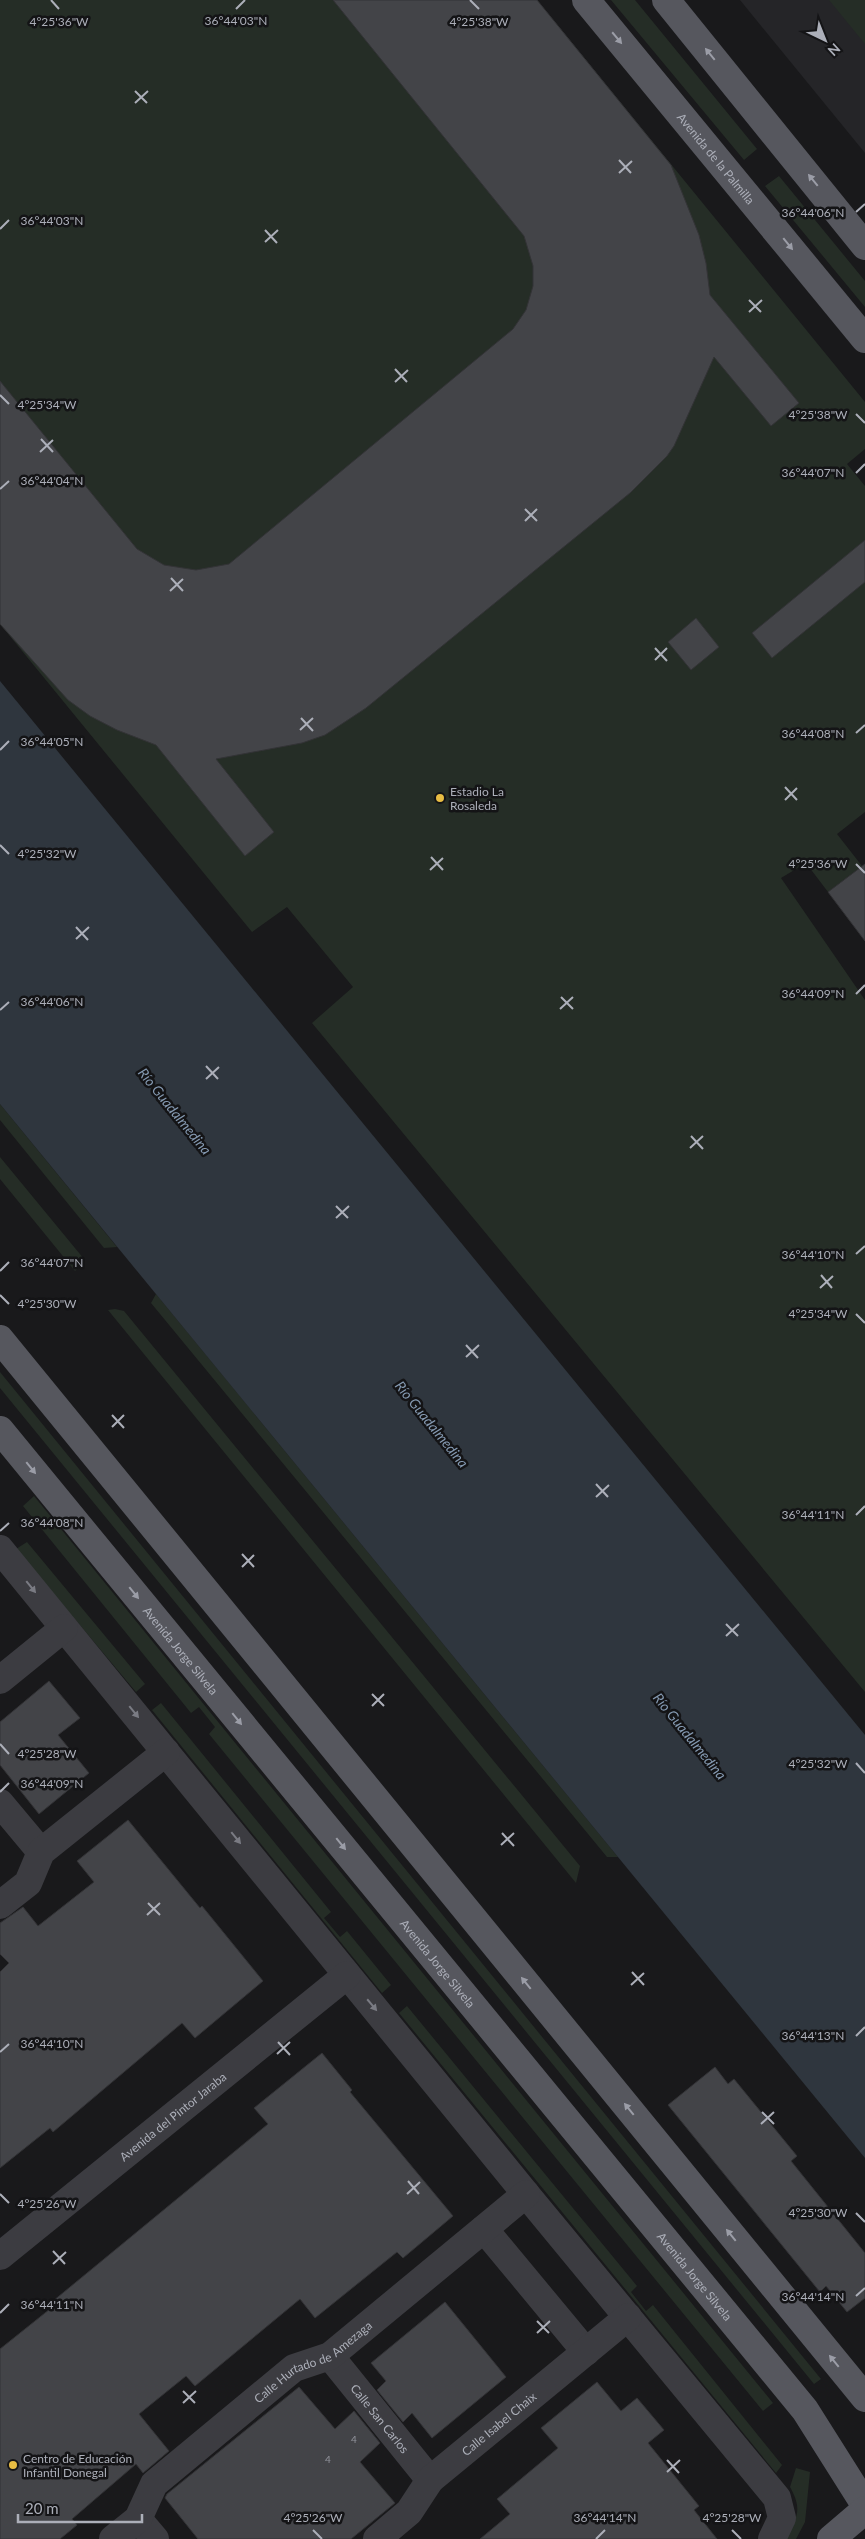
<svg xmlns="http://www.w3.org/2000/svg" width="865" height="2539" viewBox="0 0 865 2539" font-family="Lato,sans-serif">
  <style>
    .built { fill: #252528 }
    .green { fill: #252d26 }
    .water { fill: #2f363e }
    .building { fill: #434448; stroke: #333336 }
    .lines { fill: none; stroke-linecap: round; stroke-linejoin: round }
    .minor { stroke: #3c3c41; stroke-width: 28 }
    .major { stroke: #56575e; stroke-width: 28 }
    .oneway { fill: #9b9da7 }
    .oneway2 { fill: #7a7b83 }
    .ticks { fill: none; stroke: #acafb9; stroke-width: 2 }
    .poi-dot { fill: #e8bd43; stroke: #141416; stroke-width: 2 }
    .labels { text-anchor: middle; dominant-baseline: central; stroke-width: 5; stroke-linejoin: round; paint-order: stroke }
    .number-label { font-size: 10px; fill: #92949d }
    .street-label { font-size: 12px; fill: #acafb9; stroke: #141416 }
    .poi-label { font-size: 12px; fill: #acafb9; stroke: #141416; text-anchor: start }
    .water-label { font-size: 14px; font-style: italic; fill: #859ab2; stroke: #141416 }
    .ticks-label { font-size: 12px; text-anchor: middle; fill: #acafb9; stroke: #141416; stroke-width: 5; stroke-linejoin: round; paint-order: stroke }
  </style>
  <rect width="100%" height="100%" fill="#19191b"/>
  <!-- built -->
  <path class="built" d="M740,0H865V153Z"/>
  <!-- green -->
  <path class="green" d="M0,0H537L865,402V449L847,464L865,486V812L837,834L862,866L828,892L806,863L781,878L865,1000V1692L312,1023L353,987L287,907L252,932L0,624Z
    M611,0H635L757,149L744,160Z
    M829,0H865V44Z
    M779,176L865,281V307L765,186Z
    M0,1104L117,1247L104,1248L0,1120Z
    M0,1157L84,1259L82,1264L75,1271L0,1179Z
    M156,1294L618,1857H607L151,1303Z
    M115,1309L124,1311L580,1866L576,1883L108,1310Z
    M0,1372L821,2379L814,2384L0,1388Z
    M34,1496L74,1545L773,2403L763,2411L209,1734L215,1727L199,1707L191,1713L23,1506Z
    M27,1542L145,1684L136,1692L16,1549Z
    M161,1703L331,1912L324,1918L340,1937L347,1931L391,1985L382,1993L152,1710Z
    M407,2006L637,2286L631,2292L646,2311L653,2305L782,2465L776,2473L399,2013Z
    M796,2468L810,2472L805,2522L796,2539H785C797,2518 803,2510 790,2487Z"/>
  <!-- water -->
  <path class="water" d="M0,681L865,1735V2158L0,1104Z"/>
  <!-- building -->
  <path class="building" d="M333,0H537L671,165L699,235L706,263L710,295L799,403L771,426L714,357L674,446L667,456L630,493L366,708L325,735L302,743L216,759L274,832L245,856L156,745L117,730L90,716L68,700L0,624V381L137,549L164,565L196,570L229,564L513,329L526,310L533,286V266L524,236Z
    M865,540V582L772,658L752,633Z
    M696,618L719,647L691,670L668,642Z
    M865,864V941L828,892Z
    M49,1681L80,1718L58,1735L89,1773L39,1814L0,1765V1722Z
    M128,1820L200,1908L202,1906L263,1981L195,2038L182,2023L53,2132L50,2128L0,2168V1972L9,1963L0,1954V1923L23,1907L38,1926L94,1882L77,1861Z
    M322,2053L352,2090L350,2092L453,2216L403,2258L397,2252L315,2318L300,2299L195,2386L186,2376L139,2414L169,2451L143,2473L136,2464L72,2519L77,2525L60,2539H0V2349L50,2309L47,2306L268,2124L254,2108Z
    M715,2067L728,2084L734,2079L797,2156L791,2161L865,2253V2298L847,2312L826,2286L820,2292L668,2105Z
    M445,2302L506,2377L432,2438L412,2413L403,2422L377,2390L386,2381L371,2363Z
    M597,2382L621,2411L637,2398L664,2430L648,2443L699,2506L694,2510L717,2539H480L510,2514L497,2499L558,2448L541,2428Z
    M299,2387L335,2429L354,2411L380,2443L360,2462L395,2503L351,2539H198L165,2498L167,2494Z"/>
  <g class="lines">
    <!-- minor -->
    <g class="minor">
      <path d="M0,1549L526,2194L777,2498L782,2518L772,2539"/>
      <path d="M0,1680L64,1628"/>
      <path d="M0,1803L41,1852"/>
      <path d="M0,1905L28,1883L41,1852L166,1752"/>
      <path d="M484,2229L586,2352"/>
      <path id="s1" d="M0,2256L347,1975"/>
      <path id="s2" d="M330,2356L430,2480"/>
      <path d="M138,2519L155,2539"/>
      <path id="s3" d="M113,2539L138,2519L154,2484L294,2368L330,2356L526,2194"/>
      <path id="s4" d="M377,2539L409,2512L430,2480L628,2317"/>
    </g>
    <!-- major -->
    <g class="major">
      <path id="s5" d="M586,0L865,339"/>
      <path d="M666,0L865,246"/>
      <path d="M0,1339L865,2398"/>
      <path id="s6" d="M0,1430L805,2410L865,2505"/>
      <path d="M831,2539L865,2510"/>
    </g>
  </g>
  <!-- one-way arrows -->
  <defs><path id="oneway-solid" d="M-6-.8H1V-3.2L6.5 0L1 3.2V.8H-6Z" transform="scale(1.25)"/></defs>
  <g class="oneway">
    <use href="#oneway-solid" transform="translate(617 38) rotate(50)"/>
    <use href="#oneway-solid" transform="translate(710 54) rotate(-129)"/>
    <use href="#oneway-solid" transform="translate(813 180) rotate(-129)"/>
    <use href="#oneway-solid" transform="translate(788 244) rotate(51)"/>
    <use href="#oneway-solid" transform="translate(31 1468) rotate(51)"/>
    <use href="#oneway-solid" transform="translate(134 1593) rotate(51)"/>
    <use href="#oneway-solid" transform="translate(237 1719) rotate(51)"/>
    <use href="#oneway-solid" transform="translate(341 1844) rotate(51)"/>
    <use href="#oneway-solid" transform="translate(526 1983) rotate(-129)"/>
    <use href="#oneway-solid" transform="translate(629 2109) rotate(-129)"/>
    <use href="#oneway-solid" transform="translate(731 2235) rotate(-129)"/>
    <use href="#oneway-solid" transform="translate(834 2361) rotate(-129)"/>
  </g>
  <g class="oneway2">
    <use href="#oneway-solid" transform="translate(31 1587) rotate(51)"/>
    <use href="#oneway-solid" transform="translate(134 1712) rotate(51)"/>
    <use href="#oneway-solid" transform="translate(236 1838) rotate(51)"/>
    <use href="#oneway-solid" transform="translate(372 2005) rotate(50)"/>
  </g>
  <!-- ticks -->
  <path class="ticks" d="M51,0L59,9M470,0L479,9M236,9L245,0M135,91L147,103M135,103L148,91M619,160L631,173M619,173L632,161M856,212L865,204M0,229L9,220M265,230L277,243M265,242L278,230M749,300L761,312M749,312L762,300M395,369L407,382M395,382L408,370M0,395L9,404M856,414L865,423M41,439L53,452M40,452L53,440M856,473L865,464M0,489L9,481M525,509L537,521M525,521L537,509M171,578L183,591M170,591L183,579M655,648L667,661M655,660L667,648M301,718L313,731M300,730L313,718M856,733L865,725M0,750L9,741M785,787L797,800M785,800L797,788M0,845L9,854M431,857L443,870M856,864L865,873M430,870L443,858M76,927L88,940M76,939L89,927M856,994L865,985M561,997L573,1009M560,1009L573,997M0,1010L9,1002M206,1066L218,1079M206,1079L219,1067M691,1136L703,1149M690,1148L703,1136M336,1206L348,1218M336,1218L349,1206M856,1254L865,1246M0,1271L9,1262M821,1275L832,1288M820,1288L833,1276M0,1295L9,1304M856,1314L865,1323M466,1345L478,1358M466,1357L479,1345M112,1415L124,1428M112,1427L124,1415M596,1484L608,1497M596,1497L609,1485M856,1515L865,1506M0,1531L9,1523M242,1554L254,1567M242,1567L254,1555M726,1624L738,1636M726,1636L739,1624M372,1694L384,1706M372,1706L384,1694M0,1744L9,1754M856,1763L865,1773M0,1792L9,1783M502,1833L514,1846M501,1845L514,1833M148,1903L160,1915M147,1915L160,1903M632,1972L644,1985M631,1985L644,1973M856,2036L865,2027M278,2042L290,2055M0,2052L9,2044M277,2054L290,2042M762,2112L774,2124M761,2124L774,2112M408,2181L419,2194M0,2194L9,2203M407,2194L420,2182M856,2213L865,2222M53,2251L65,2264M53,2264L66,2252M856,2296L865,2288M0,2313L9,2304M537,2321L549,2333M537,2333L550,2321M183,2391L195,2403M183,2403L196,2391M667,2460L679,2473M667,2472L680,2460M313,2530L322,2539M732,2530L741,2539M596,2539L605,2530"/>
  <!-- markers -->
  <g class="poi-dot">
    <circle cx="440" cy="798" r="5"/>
    <circle cx="13" cy="2465" r="5"/>
  </g>
  <g class="labels">
    <!-- number labels -->
    <g class="number-label">
      <text x="354" y="2439">4</text>
      <text x="328" y="2459">4</text>
    </g>
    <!-- street labels -->
    <g class="street-label">
      <text stroke="none"><textPath href="#s5" startOffset="205">Avenida de la Palmilla</textPath></text>
      <text stroke="none"><textPath href="#s6" startOffset="285">Avenida Jorge Silvela</textPath></text>
      <text stroke="none"><textPath href="#s6" startOffset="690">Avenida Jorge Silvela</textPath></text>
      <text stroke="none"><textPath href="#s1" startOffset="222">Avenida del Pintor Jaraba</textPath></text>
      <text stroke="none"><textPath href="#s6" startOffset="1095">Avenida Jorge Silvela</textPath></text>
      <text stroke="none"><textPath href="#s3" startOffset="272">Calle Hurtado de Amezaga</textPath></text>
      <text stroke="none"><textPath href="#s2" startOffset="80">Calle San Carlos</textPath></text>
      <text stroke="none"><textPath href="#s4" startOffset="169">Calle Isabel Chaix</textPath></text>
    </g>
    <!-- poi labels -->
    <g class="poi-label">
      <text x="450" y="791">Estadio La<tspan x="450" dy="14">Rosaleda</tspan></text>
      <text x="23" y="2458">Centro de Educación<tspan x="23" dy="14">Infantil Donegal</tspan></text>
    </g>
    <!-- water labels -->
    <g class="water-label">
      <text transform="translate(175 1111) rotate(51)">Río Guadalmedina</text>
      <text transform="translate(432 1424) rotate(51)">Río Guadalmedina</text>
      <text transform="translate(690 1736) rotate(51)">Río Guadalmedina</text>
    </g>
  </g>
  <g class="ticks-label">
    <text x="236" y="25">36°44'03"N</text>
    <text x="59" y="26">4°25'36"W</text>
    <text x="479" y="26">4°25'38"W</text>
    <text x="813" y="217">36°44'06"N</text>
    <text x="52" y="225">36°44'03"N</text>
    <text x="47" y="409">4°25'34"W</text>
    <text x="818" y="419">4°25'38"W</text>
    <text x="813" y="477">36°44'07"N</text>
    <text x="52" y="485">36°44'04"N</text>
    <text x="813" y="738">36°44'08"N</text>
    <text x="52" y="746">36°44'05"N</text>
    <text x="47" y="858">4°25'32"W</text>
    <text x="818" y="868">4°25'36"W</text>
    <text x="813" y="998">36°44'09"N</text>
    <text x="52" y="1006">36°44'06"N</text>
    <text x="813" y="1259">36°44'10"N</text>
    <text x="52" y="1267">36°44'07"N</text>
    <text x="47" y="1308">4°25'30"W</text>
    <text x="818" y="1318">4°25'34"W</text>
    <text x="813" y="1519">36°44'11"N</text>
    <text x="52" y="1527">36°44'08"N</text>
    <text x="47" y="1758">4°25'28"W</text>
    <text x="818" y="1768">4°25'32"W</text>
    <text x="52" y="1788">36°44'09"N</text>
    <text x="813" y="2040">36°44'13"N</text>
    <text x="52" y="2048">36°44'10"N</text>
    <text x="47" y="2208">4°25'26"W</text>
    <text x="818" y="2217">4°25'30"W</text>
    <text x="813" y="2301">36°44'14"N</text>
    <text x="52" y="2309">36°44'11"N</text>
    <text x="313" y="2522">4°25'26"W</text>
    <text x="732" y="2522">4°25'28"W</text>
    <text x="605" y="2522">36°44'14"N</text>
  </g>
  <!-- north arrow -->
  <g transform="translate(825 40) rotate(137)" stroke="#141416" stroke-width="4" paint-order="stroke">
  <path d="M0-4L9 19L0 12L-9 19Z" fill="#acafb9"/>
  <text y="-8" font-size="14" font-weight="bold" text-anchor="middle" fill="#acafb9">N</text>
  </g>
  <!-- scale -->
  <path d="M18 2514v8h124v-8" fill="none" stroke="#acafb9" stroke-width="2.5"/>
  <text x="25" y="2514" font-size="15" fill="#acafb9" stroke="#141416" stroke-width="4" paint-order="stroke">20 m</text>
</svg>
